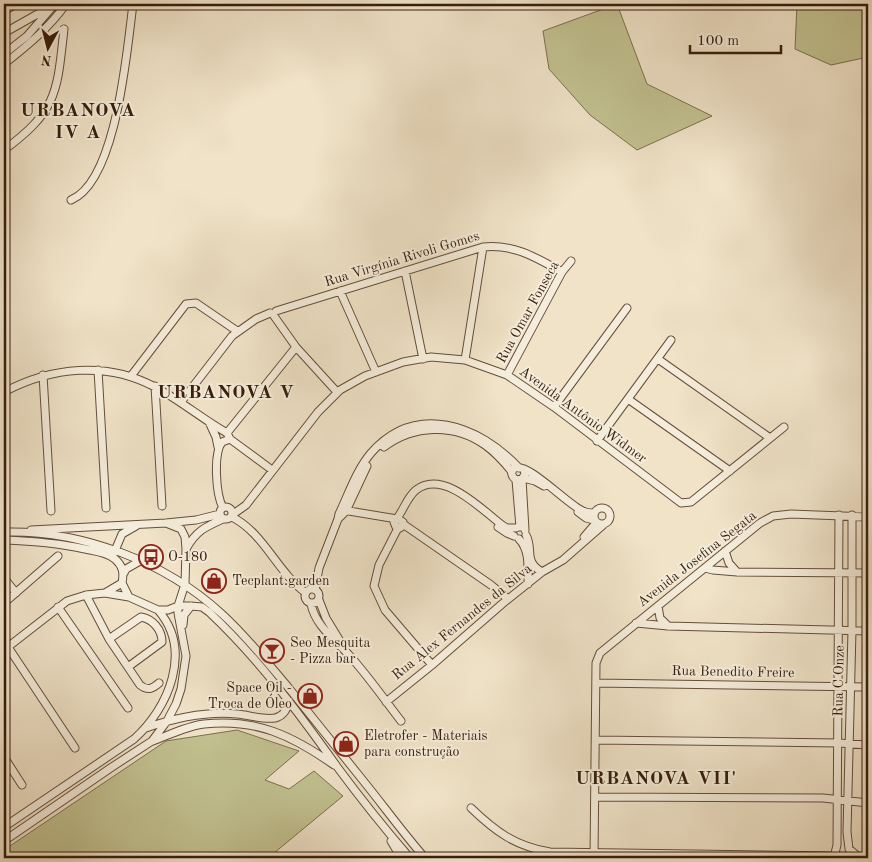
<svg xmlns="http://www.w3.org/2000/svg" width="872" height="862" viewBox="0 0 872 862" font-family="'Old Standard TT',serif">
  <style>
    .green { fill: #c2c190; stroke: #7c6f4e }
    .lines { fill: none; stroke-linecap: round; stroke-linejoin: round }
    .minor-casing { stroke: #644e3b; stroke-width: 9 }
    .minor { stroke: #f5eddb; stroke-width: 7 }
    .labels { text-anchor: middle; dominant-baseline: central; stroke-width: 4; stroke-linejoin: round; paint-order: stroke }
    .street-label { font-size: 14px; fill: #361d0c; stroke: #f5eddb }
    .poi-label { font-size: 14px; fill: #361d0c; stroke: #f5eddb; text-anchor: start }
    .district-label { font-size: 19px; font-weight: bold; letter-spacing: 1px; fill: #361d0c; stroke: #f5eddb }
  </style>
  <rect width="100%" height="100%" fill="#f0e3c8"/>
  <filter id="stains"><feTurbulence type="fractalNoise" baseFrequency=".004" numOctaves="4"/><feColorMatrix values="0 0 0 0 .2 0 0 0 0 .09 0 0 0 0 .02 0 0 0 .5 -.17"/></filter>
  <radialGradient id="worn" r=".72"><stop offset=".6" stop-color="#630" stop-opacity="0"/><stop offset="1" stop-color="#630" stop-opacity=".3"/></radialGradient>
  <!-- green -->
  <path class="green" d="M617,4L647,84L712,116L637,150L590,115L549,69L543,31Z
    M797,4H868V57L831,65L795,49Z
    M237,730L299,751L265,780L289,789L314,771L343,796L268,858H4V850L166,741Z"/>
  <g class="lines">
    <defs>
      <path id="minor" d="M4,11L16,4
        M4,33L50,7
        M4,54L27,36L55,4
        M4,64C27,46 49,28 66,4
        M4,150C58,110 57,92 64,29
        M71,200C117,181 127,49 133,4
        M405,271L423,359
        M340,291L376,372
        M276,311L483,247C515,244 535,257 562,272
        M274,316L296,347L337,392
        M658,359L770,438
        M465,360L483,247
        M98,370L106,508
        M43,375L51,511
        M507,375L562,272L571,261
        M131,376L186,304L196,303L237,331
        M155,386L162,506
        M4,392C51,367 107,361 155,387C180,400 202,419 227,433L230,439L272,470
        M628,399L730,471
        M181,402L232,336L256,319L270,313
        M554,407L627,308
        M210,424L216,437L218,447
        M227,433L296,347
        M597,441L671,340
        M384,447C413,425 454,423 485,445C495,452 504,462 512,472
        M524,470L525,474L522,479L516,480C512,477 509,471 515,468C528,462 569,506 583,511C586,513 590,513 594,513
        M523,478L535,481L544,486
        M522,479L525,530
        M516,480L520,527
        M220 513a6 6 0 1 1 12 0a6 6 0 1 1-12 0Z
        M594 516a8 8 0 1 1 16 0a8 8 0 1 1-16 0Z
        M223,508C216,495 213,454 222,442L230,439
        M343,510L397,519
        M578,512L586,518L594,520
        M232,515L246,505L318,412L340,390L365,376L403,362L431,357L465,360L507,375L554,407L681,503L691,502L784,427
        M852,515V630L847,832L849,849L860,858
        M232,517C264,533 277,572 306,593
        M338,519L346,511L367,466
        M398,519L403,522L402,526L400,528L396,527L394,522C403,513 406,498 416,490C443,469 481,509 502,525L507,528H516
        M403,524L491,585L508,599
        M498,527L507,533L514,536
        M398,528L379,565L374,586L385,610L432,665
        M31,530L166,523L196,520L220,514
        M4,532C82,530 164,561 222,614C246,636 267,662 288,687C312,717 337,748 361,778C383,805 403,833 425,858
        M526,535C534,550 523,561 542,572
        M584,537L596,523
        M519,539C530,550 528,569 528,584
        M4,540C32,541 58,543 85,549C95,551 107,552 115,559C123,566 124,573 122,583L129,597L158,610H168L178,606H191L202,607L209,612C258,658 299,713 338,768C361,799 385,829 410,858
        M186,549C196,531 205,527 223,519
        M725,551L729,563L737,572
        M114,553L122,534L136,526
        M705,568L713,570L737,572L868,573
        M124,573L126,569L140,561
        M4,578L16,593
        M122,583L105,593L129,597
        M305 596a7 7 0 1 1 14 0a7 7 0 1 1-14 0Z
        M315,590L319,568L338,519L339,514C349,493 356,471 371,453C416,402 479,425 519,468
        M86,595L109,639L140,685C148,691 152,689 159,683
        M319,600L326,618L340,641
        M4,603L58,556
        M311,604C315,625 335,640 350,656C368,676 384,699 401,721
        M658,606L660,618L668,626
        M58,607L128,708
        M636,623L668,626L868,631
        M183,625L184,615L191,606
        M109,639L141,617C153,619 162,630 162,642L128,667
        M8,647L75,748
        M4,650L67,601L86,595L105,593
        M596,683L868,687
        M386,702L432,665L502,604L542,572L563,560L603,525
        M146,728C175,718 205,711 237,714C249,715 263,720 275,718C284,716 287,709 289,701
        M596,740L839,743L868,745
        M153,741C169,735 187,726 204,724C256,718 293,736 334,765
        M4,757L22,785
        M596,797L823,798L868,803
        M471,808C496,832 515,846 550,852L838,856L854,858
        M4,827L134,739C169,708 193,650 158,610
        M4,841L112,767L152,741L167,721L176,704L181,689L186,656L178,613V606L185,584L186,549L185,537L181,529L166,523
        M391,841L401,858
        M594,858L596,663L600,653L760,523L773,516L791,514L868,517
        M831,858L835,853L837,845L839,515"/>
    </defs>
    <!-- minor casing -->
    <use href="#minor" class="minor-casing"/>
    <!-- minor -->
    <use href="#minor" class="minor"/>
  </g>
  <!-- icons -->
  <defs>
    <symbol id="bus-ring" viewBox="-11 -11 22 22"><circle r="9.5" fill="#f5eddb" stroke="#8f2418" stroke-width="1.5"/><path d="M-5-6H5V4H4V6H2V4H-2V6H-4V4H-5ZM-3.5-4V0h7V-4ZM-3.5 1.2v1.5H-2V1.2ZM2 1.2v1.5H3.5V1.2Z" fill="#8f2418"/></symbol>
    <symbol id="shop-ring" viewBox="-11 -11 22 22"><circle r="9.5" fill="#f5eddb" stroke="#8f2418" stroke-width="1.5"/><path d="M-5-2.5h2.3a2.7 3.5 0 0 1 5.4 0H5L5.5 6h-11ZM-1.5-2.5h3a1.5 2.3 0 0 0-3 0Z" fill="#8f2418"/></symbol>
    <symbol id="bar-ring" viewBox="-11 -11 22 22"><circle r="9.5" fill="#f5eddb" stroke="#8f2418" stroke-width="1.5"/><path d="M-6-5H6L.8 .8V4.5H3.5V6h-7V4.5H-.8V.8Z" fill="#8f2418"/></symbol>
  </defs>
  <g fill-rule="evenodd">
    <use href="#bus-ring" x="137" y="543" width="28" height="28"/>
    <use href="#shop-ring" x="200" y="567" width="28" height="28"/>
    <use href="#bar-ring" x="258" y="637" width="28" height="28"/>
    <use href="#shop-ring" x="296" y="682" width="28" height="28"/>
    <use href="#shop-ring" x="332" y="730" width="28" height="28"/>
  </g>
  <g class="labels">
    <!-- street labels -->
    <g class="street-label">
      <text transform="translate(402 259) rotate(-17)">Rua Virgínia Rivoli Gomes</text>
      <text transform="translate(528 312) rotate(-61)">Rua Omar Fonseca</text>
      <text transform="translate(583 415) rotate(36)">Avenida Antônio Widmer</text>
      <text transform="translate(697 559) rotate(-38)">Avenida Josefina Segata</text>
      <text transform="translate(462 622) rotate(-39)">Rua Alex Fernandes da Silva</text>
      <text transform="translate(733 672) rotate(1)">Rua Benedito Freire</text>
      <text transform="translate(839 681) rotate(-89)">Rua C Onze</text>
    </g>
    <!-- poi labels -->
    <g class="poi-label">
      <text x="168" y="557">O-180</text>
      <text x="232" y="581">Tecplant.garden</text>
      <text x="290" y="643">Seo Mesquita<tspan x="290" dy="16">- Pizza bar</tspan></text>
      <text x="292" y="688" text-anchor="end">Space Oil -<tspan x="292" dy="16">Troca de Óleo</tspan></text>
      <text x="364" y="736">Eletrofer - Materiais<tspan x="364" dy="16">para construção</tspan></text>
    </g>
    <!-- district labels -->
    <g class="district-label">
      <text x="78" y="111">URBANOVA<tspan x="78" dy="22">IV A</tspan></text>
      <text x="226" y="393">URBANOVA V</text>
      <text x="656" y="779">URBANOVA VII'</text>
    </g>
  </g>
  <!-- margin -->
  <rect width="872" height="862" fill="none" stroke="#f0e3c8" stroke-width="20"/>
  <rect x="5" y="5" width="862" height="852" fill="none" stroke="#361d0c" stroke-width="2.5"/>
  <rect x="10" y="10" width="852" height="842" fill="none" stroke="#361d0c"/>
  <!-- north arrow -->
  <g transform="translate(48 48) rotate(187)" stroke="#f5eddb" stroke-width="4" paint-order="stroke">
  <path d="M0-4L9 19L0 12L-9 19Z" fill="#361d0c"/>
  <text y="-8" font-size="14" font-weight="bold" text-anchor="middle" fill="#361d0c">N</text>
  </g>
  <!-- scale -->
  <path d="M690 45v8h91v-8" fill="none" stroke="#361d0c" stroke-width="2.5"/>
  <text x="697" y="45" font-size="15" fill="#361d0c" stroke="#f5eddb" stroke-width="4" paint-order="stroke">100 m</text>
  <rect width="100%" height="100%" filter="url(#stains)"/>
  <rect width="100%" height="100%" fill="url(#worn)"/>
</svg>
